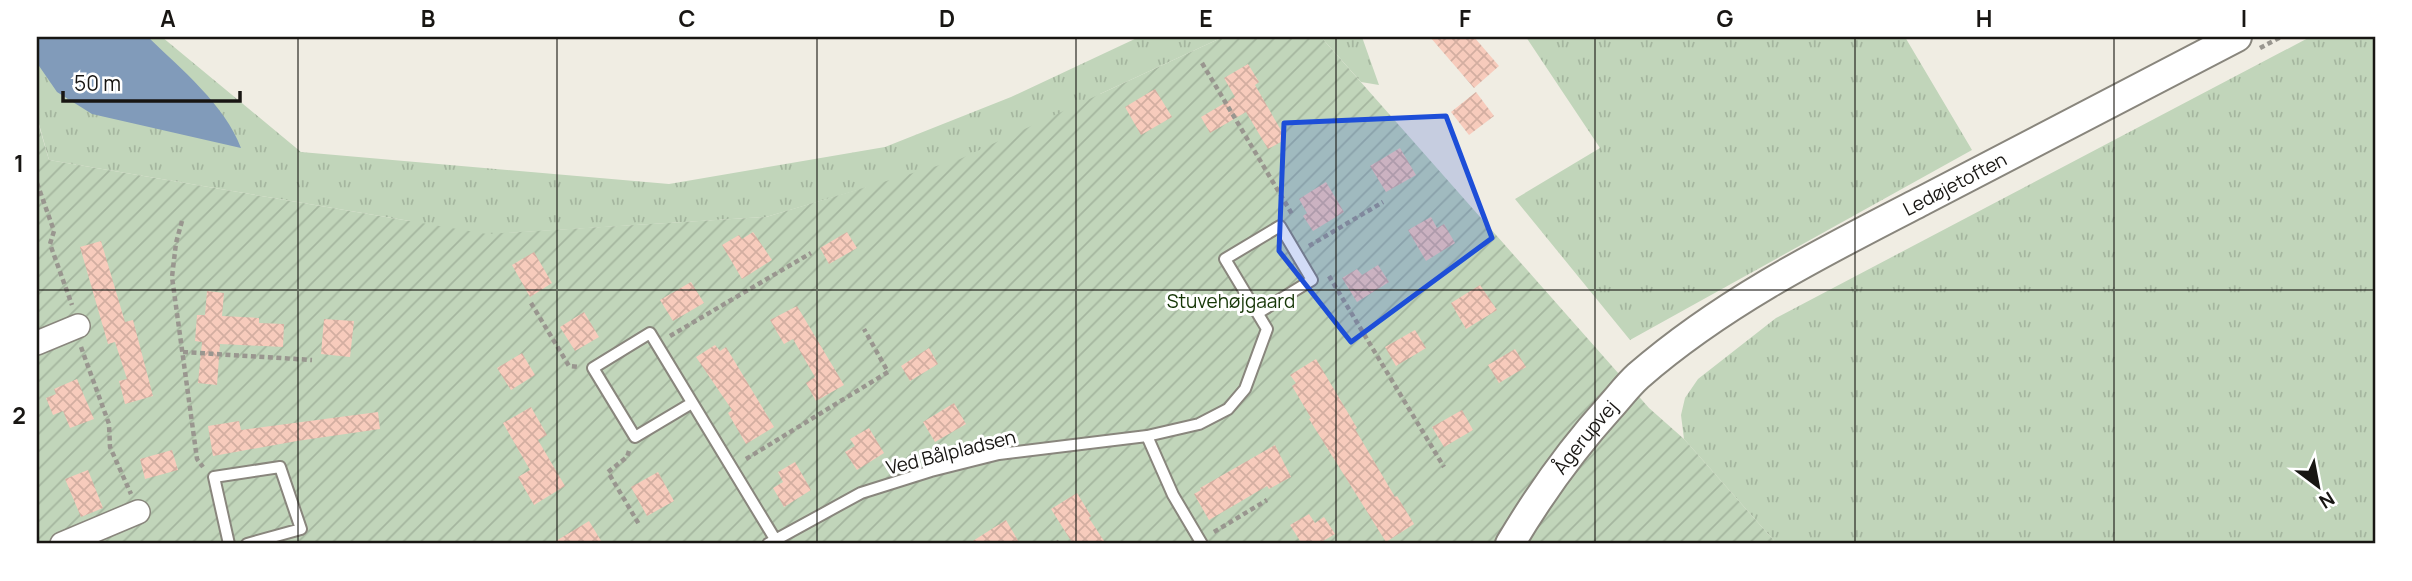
<svg xmlns="http://www.w3.org/2000/svg" width="2412" height="581" viewBox="0 0 2412 581" font-family="Manrope,sans-serif">
  <style>
    .grass { fill: url(#grass-tufts) }
    .garden { fill: url(#garden-furrows) }
    .water { fill: #819bba }
    .building { fill: url(#building-cross-hatch) }
    .lines { fill: none; stroke-linecap: round; stroke-linejoin: round }
    .service-casing { stroke: #89867d; stroke-width: 14 }
    .minor-casing { stroke: #89867d; stroke-width: 26 }
    .tertiary-casing { stroke: #89867d; stroke-width: 32 }
    .path { stroke: #99968f; stroke-width: 4.5; stroke-dasharray: 5 3.5; stroke-linecap: butt }
    .service { stroke: #fff; stroke-width: 10 }
    .minor { stroke: #fff; stroke-width: 23 }
    .tertiary { stroke: #fff; stroke-width: 28 }
    .marked { fill: #1d4ed8; fill-opacity: 0.2; stroke: #1d4ed8; stroke-width: 5; stroke-linejoin: round }
    .grid { fill: none; stroke: #181613; stroke-width: 2; stroke-opacity: 0.55 }
    .labels { text-anchor: middle; dominant-baseline: central; stroke-width: 6; stroke-linejoin: round; paint-order: stroke }
    .street-label { font-size: 19px; fill: #181613; stroke: #fff }
    .park-label { font-size: 19px; fill: #143505; stroke: #fff }
    .neatline { fill: none; stroke: #181613; stroke-width: 2.5 }
    .grid-label { font-size: 23px; text-anchor: middle; font-weight: bold; fill: #181613 }
  </style>
  <defs>
    <pattern id="grass-tufts" width="24" height="20" patternUnits="userSpaceOnUse" patternTransform="scale(1.75)"><rect width="24" height="20" fill="#c1d5ba"/><path d="M3 7l-1-3M5 7V3M7 7l1-3M15 17l-1-3M17 17v-4M19 17l1-3" fill="none" stroke="#a5b69f"/></pattern>
    <pattern id="garden-furrows" width="10" height="10" patternUnits="userSpaceOnUse" patternTransform="scale(1.75)"><rect width="10" height="10" fill="#c1d5ba"/><path d="M-1 1l2-2M0 10L10 0M9 11l2-2" fill="none" stroke="#a5b69f"/></pattern>
    <pattern id="building-cross-hatch" width="8" height="8" patternUnits="userSpaceOnUse" patternTransform="scale(1.75)"><rect width="8" height="8" fill="#f7cbbc"/><path d="M0 0l8 8M0 8l8-8" fill="none" stroke="#d3aea1"/></pattern>
  </defs>
  <rect width="100%" height="100%" fill="#f0ede3"/>
  <!-- grass -->
  <path class="grass" d="M37,37H162L301,152L669,184L885,147L1011,97L1139,37H1223L1100,94L1249,332L868,187L766,217L508,233L490,319L410,221L49,160L37,117Z
    M1321,37H1362L1379,85L1361,82Z
    M1526,37H1905L1972,150L1630,340L1515,199L1600,148Z
    M2310,37H2375V544H1777L1684,439L1681,415L1685,398L1698,379L1776,318Z"/>
  <!-- garden -->
  <path class="garden" d="M1223,37H1321L1649,408L1684,439L1777,544H37V119L49,160L487,234L766,217L960,159Z"/>
  <!-- water -->
  <path class="water" d="M37,37H148C181,69 225,105 241,148L92,114L57,92L37,63Z"/>
  <!-- building -->
  <path class="building" d="M1430,37H1474L1499,66L1474,88Z
    M1248,64L1259,82L1255,85L1286,139L1268,149L1246,112L1210,133L1201,117L1235,97L1224,78Z
    M1155,89L1172,117L1141,135L1125,107Z
    M1476,92L1494,116L1469,135L1451,112Z
    M1400,148L1416,175L1386,192L1370,166Z
    M1326,182L1344,212L1313,231L1303,216L1307,213L1299,199Z
    M1431,217L1437,228L1444,224L1455,243L1426,261L1408,230Z
    M753,232L772,260L742,279L722,245L739,235L742,239Z
    M847,232L857,248L829,264L820,248Z
    M101,241L125,322L133,320L153,396L125,404L119,381L127,379L115,342L108,344L80,247Z
    M534,252L552,283L530,297L512,265Z
    M1378,265L1389,282L1357,302L1342,278L1357,269L1362,275Z
    M691,282L704,303L673,321L660,300Z
    M1480,285L1497,310L1466,329L1451,303Z
    M207,291L224,293L222,316L259,318V323L284,324L283,347L220,344L217,385L198,383L202,342L195,341L197,315H205Z
    M797,306L844,385L816,401L806,383L815,377L793,339L784,344L770,320Z
    M584,312L599,337L575,351L560,327Z
    M324,319L354,321L350,357L321,354Z
    M1415,330L1426,348L1396,366L1385,347Z
    M715,345L720,351L726,347L774,427L746,444L728,413L732,410L696,357Z
    M929,348L938,364L910,381L901,366Z
    M1515,349L1526,367L1499,383L1488,365Z
    M522,353L535,375L511,390L497,368Z
    M1316,359L1357,428L1355,429L1395,497L1397,496L1414,524L1386,542L1309,419L1311,418L1292,386L1296,383L1290,375Z
    M77,379L94,419L70,428L63,411L53,415L46,398L56,394L54,389Z
    M954,403L966,424L935,442L923,422Z
    M531,407L547,435L538,440L565,486L534,505L518,477L530,470L503,423Z
    M1462,410L1473,430L1444,447L1432,427Z
    M378,412L380,429L297,441L213,456L208,426L239,421L241,430Z
    M869,428L884,453L857,470L845,452L855,446L850,439Z
    M1275,445L1291,477L1269,489L1267,486L1209,520L1194,494L1201,490L1200,488Z
    M172,450L178,470L145,479L140,459Z
    M795,462L811,490L784,507L773,488L783,482L778,472Z
    M88,470L103,508L81,517L65,479Z
    M658,472L674,501L647,516L631,487Z
    M1077,493L1091,516L1089,518L1106,544H1073L1051,509Z
    M1309,514L1315,523L1324,517L1335,534L1318,544H1302L1290,525Z
    M1006,520L1020,544H968Z
    M589,521L603,544H551Z"/>
  <g class="lines">
    <defs>
      <path id="service" d="M692,403L635,437L593,368L650,333L778,544
        M1147,436L1173,495L1202,544
        M229,544L214,477L280,467L301,529L247,544
        M768,544L861,493L931,471L999,454L1147,436L1199,424L1228,409L1245,389L1267,329L1225,259L1280,226L1312,280L1258,313"/>
      <path id="minor" d="M37,343L78,326
        M62,544L138,512"/>
      <g id="tertiary">
        <path id="s1" d="M1510,544C1539,495 1571,450 1610,407C1619,397 1628,385 1638,376C1723,302 1823,252 1922,201C2027,146 2132,91 2237,37"/>
      </g>
    </defs>
    <!-- service casing -->
    <use href="#service" class="service-casing"/>
    <!-- minor casing -->
    <use href="#minor" class="minor-casing"/>
    <!-- tertiary casing -->
    <use href="#tertiary" class="tertiary-casing"/>
    <!-- path -->
    <path class="path" d="M2260,48L2281,37
      M1202,63L1292,214
      M37,183L54,231L50,244L72,305
      M182,221L176,243L172,277L197,459L203,467
      M1309,246L1383,202
      M1329,276L1444,467
      M531,303L569,366L579,367
      M670,336L811,253
      M81,347L109,424L110,447L131,494
      M183,352L312,360
      M629,451L627,457L608,472L640,526
      M746,459L888,372L864,329
      M1214,532L1267,500
      M1056,541L1058,544"/>
    <!-- service -->
    <use href="#service" class="service"/>
    <!-- minor -->
    <use href="#minor" class="minor"/>
    <!-- tertiary -->
    <use href="#tertiary" class="tertiary"/>
  </g>
  <!-- marked area -->
  <path class="marked" d="M1446,116L1492,238L1351,342L1279,251L1284,123Z"/>
  <!-- grid -->
  <path class="grid" d="M298,37V544M557,37V544M817,37V544M1076,37V544M1336,37V544M1595,37V544M1855,37V544M2114,37V544M37,290H2375"/>
  <g class="labels">
    <!-- street labels -->
    <g class="street-label">
      <text stroke="none"><textPath href="#s1" startOffset="583">Ledøjetoften</textPath></text>
      <text stroke="none"><textPath href="#s1" startOffset="131">Ågerupvej</textPath></text>
      <text transform="translate(951 452) rotate(-14)">Ved Bålpladsen</text>
    </g>
    <!-- park labels -->
    <g class="park-label">
      <text x="1231" y="301">Stuvehøjgaard</text>
    </g>
  </g>
  <!-- border -->
  <rect width="2412" height="581" fill="none" stroke="#ffffff" stroke-width="77"/>
  <!-- north arrow -->
  <g transform="translate(2318 486) rotate(148)" stroke="#ffffff" stroke-width="5" paint-order="stroke">
  <path d="M0-5L12 26L0 18L-12 26Z" fill="#181613"/>
  <text y="-10" font-size="19" font-weight="bold" text-anchor="middle" fill="#181613">N</text>
  </g>
  <!-- scale -->
  <path d="M63 91v10h177v-10" fill="none" stroke="#181613" stroke-width="3.5"/>
  <text x="74" y="91" font-size="21" fill="#181613" stroke="#ffffff" stroke-width="5" paint-order="stroke">50 m</text>
  <rect x="38" y="38" width="2336" height="504" class="neatline"/>
  <g class="grid-label">
    <text x="168" y="27">A</text>
    <text x="428" y="27">B</text>
    <text x="687" y="27">C</text>
    <text x="947" y="27">D</text>
    <text x="1206" y="27">E</text>
    <text x="1465" y="27">F</text>
    <text x="1725" y="27">G</text>
    <text x="1984" y="27">H</text>
    <text x="2244" y="27">I</text>
    <text x="19" y="172">1</text>
    <text x="19" y="424">2</text>
  </g>
</svg>
